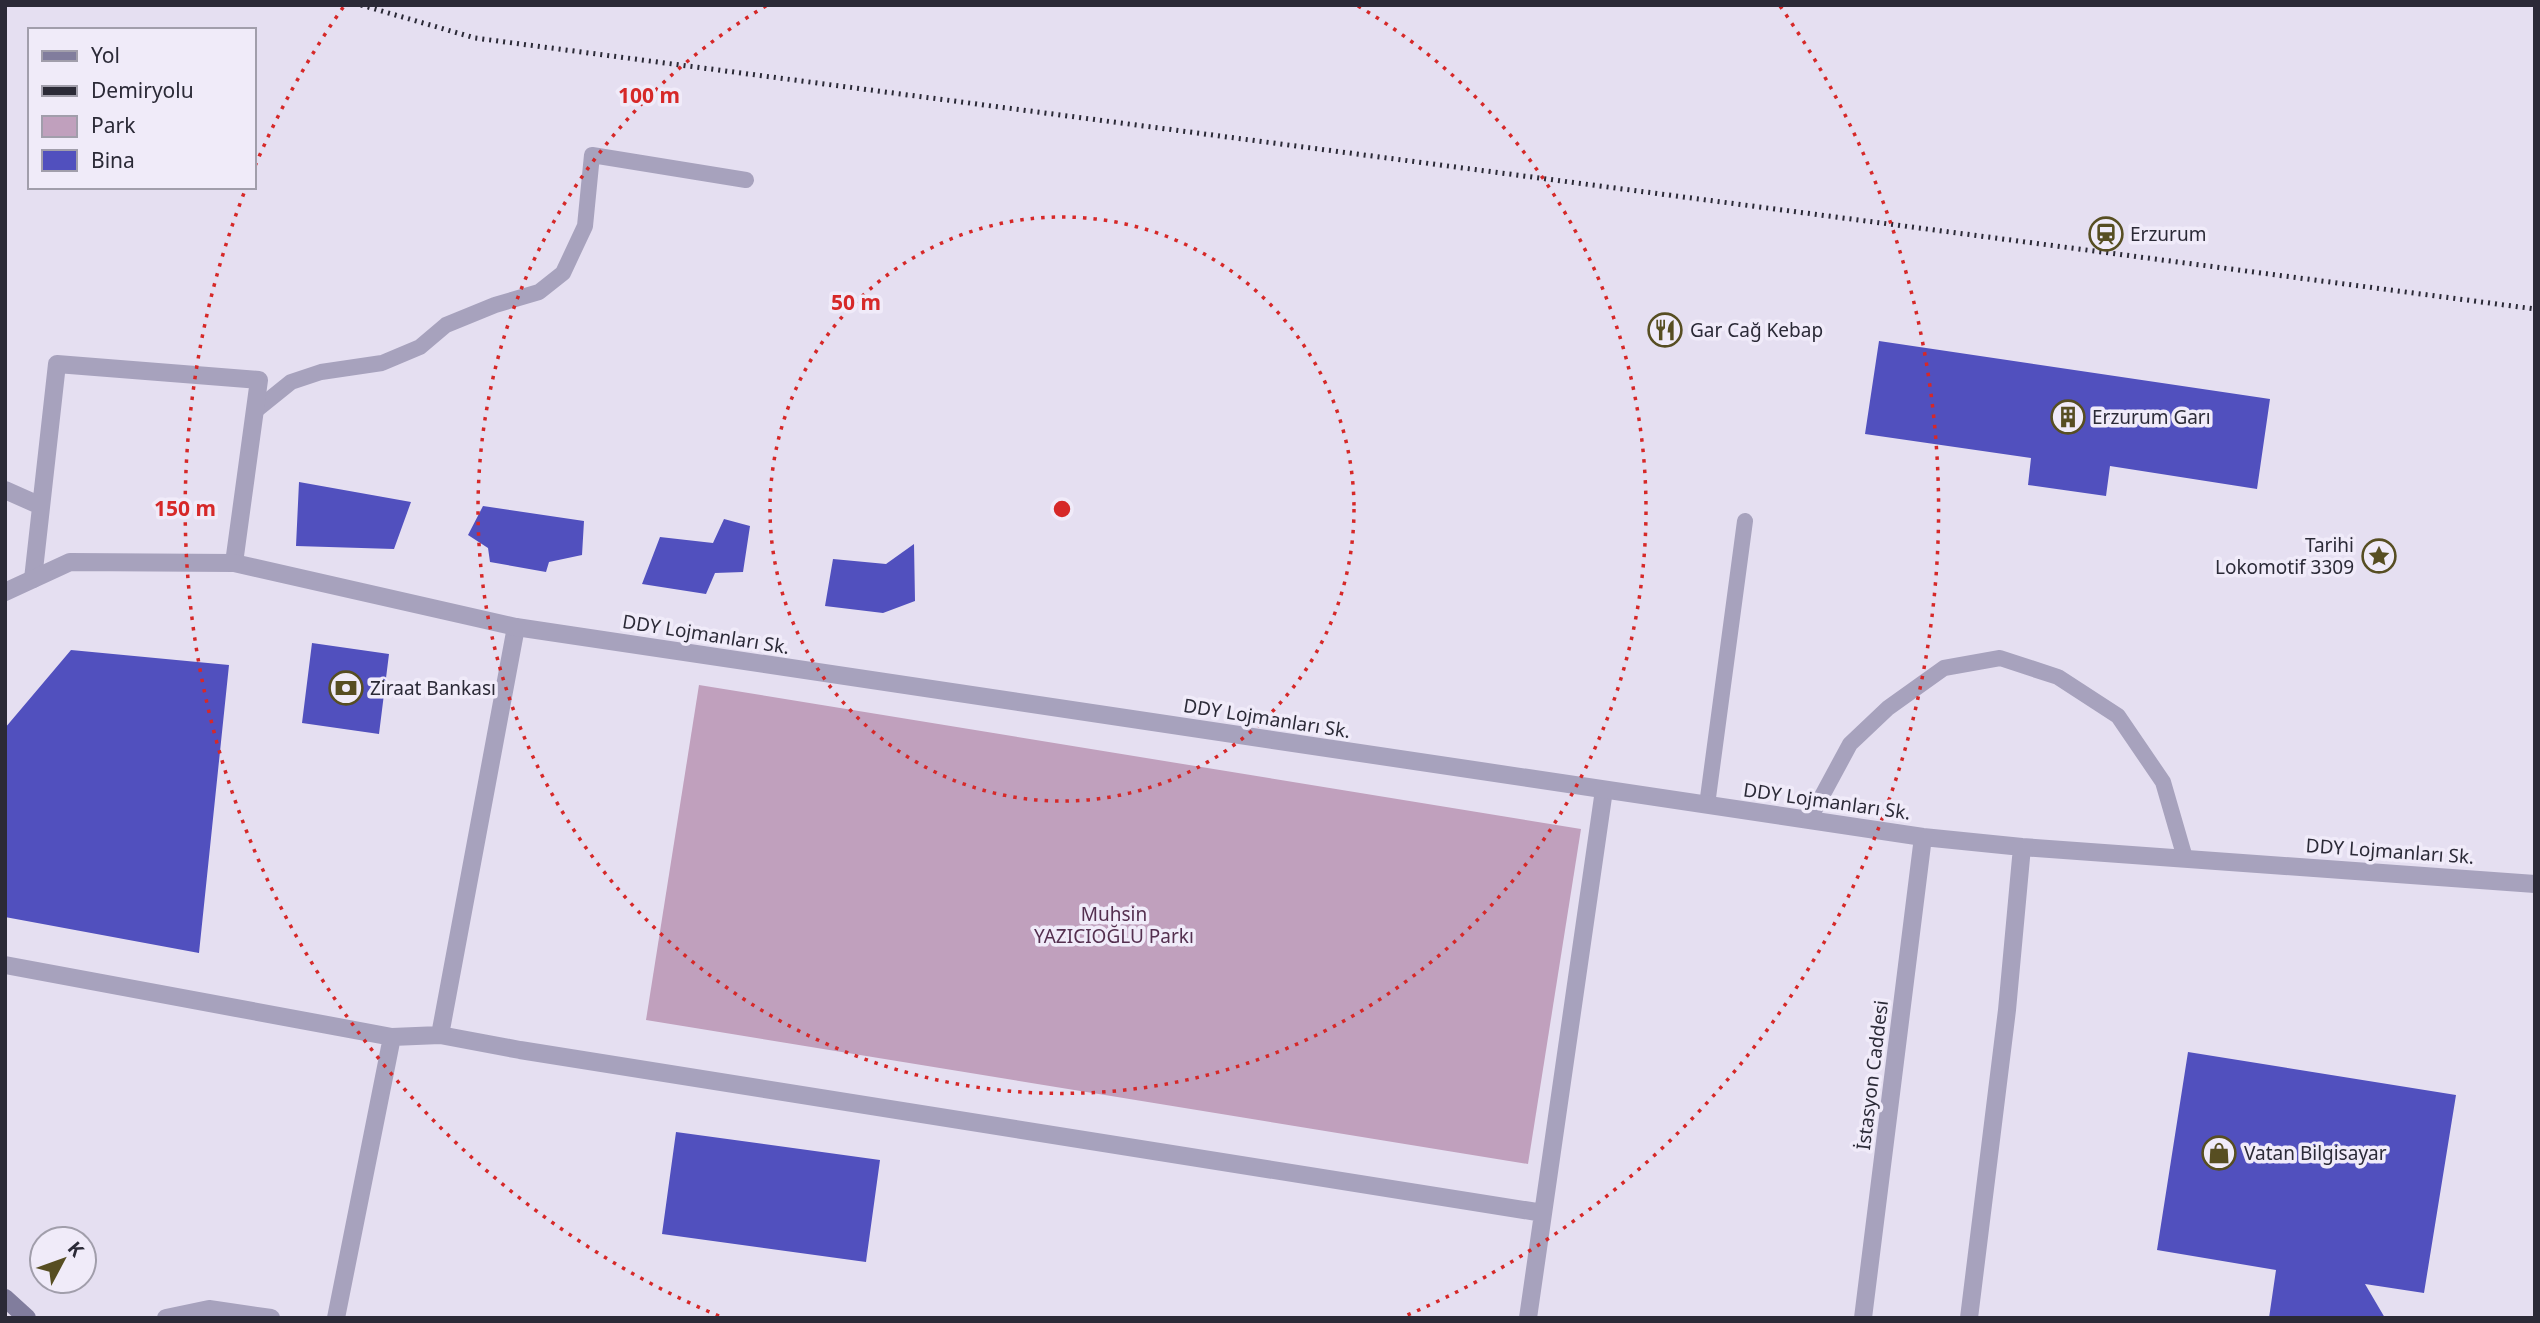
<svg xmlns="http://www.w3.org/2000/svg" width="2540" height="1323" viewBox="0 0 2540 1323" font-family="'Noto Sans',sans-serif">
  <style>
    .green { fill: #c0a0bd }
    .building { fill: #5150be }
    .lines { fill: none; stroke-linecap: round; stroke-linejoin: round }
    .service { stroke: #a7a2bd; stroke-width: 16 }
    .minor { stroke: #a7a2bd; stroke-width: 18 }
    .tertiary { stroke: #a7a2bd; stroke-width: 18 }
    .secondary { stroke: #817d9d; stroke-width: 18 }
    .rail { stroke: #2b2a37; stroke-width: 5; stroke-dasharray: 2 5; stroke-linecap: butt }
    .ring { fill: none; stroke: #d62828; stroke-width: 3.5; stroke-dasharray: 3.5 7 }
    .labels { text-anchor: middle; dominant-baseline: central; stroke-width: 7; stroke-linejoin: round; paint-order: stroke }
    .poi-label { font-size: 19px; fill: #2b2a37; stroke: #f0ebf9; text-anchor: start }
    .street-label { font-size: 19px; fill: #2b2a37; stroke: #f0ebf9 }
    .park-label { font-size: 19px; fill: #542f4f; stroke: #f0ebf9 }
    .centre { fill: #d62828; stroke: #f0ebf9; stroke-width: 3.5 }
    .ring-label { font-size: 21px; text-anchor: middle; font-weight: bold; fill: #d62828; stroke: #f0ebf9; stroke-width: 7; stroke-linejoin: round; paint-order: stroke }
  </style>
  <rect width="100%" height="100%" fill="#e5dff1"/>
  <!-- green -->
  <path class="green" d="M699,685L1581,829L1528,1164L646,1020Z"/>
  <!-- building -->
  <path class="building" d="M1879,341L2270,399L2257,489L2110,466L2106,496L2028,485L2031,458L1865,434Z
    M299,482L411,502L394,549L296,546Z
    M483,506L584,521L582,555L549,562L546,572L490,562L488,548L468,535Z
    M724,519L750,526L743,572L715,573L706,594L642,584L660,537L713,543Z
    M914,544L915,601L883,613L825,606L833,559L886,564Z
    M312,643L389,654L379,734L302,723Z
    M71,650L229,665L199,953L5,917V728Z
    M2188,1052L2456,1095L2424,1293L2365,1284L2385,1318H2269L2276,1270L2157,1250Z
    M676,1132L880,1160L866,1262L662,1234Z"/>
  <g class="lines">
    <!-- service -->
    <path class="service" d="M255,411L291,382L321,372L382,363L420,347L446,325L495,305L539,292L563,273L585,226L592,155L746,180
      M1707,805L1745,521
      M1809,820L1850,744L1888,708L1944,668L2000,658L2058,677L2118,716L2163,782L2185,858"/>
    <!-- minor -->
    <path class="minor" d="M5,490L41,506
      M33,579L57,364L259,380L234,563
      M5,965L392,1037L440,1035L520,1050L1543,1213
      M440,1035L516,627
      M166,1318L209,1309L271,1318
      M336,1318L392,1037
      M1528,1318L1604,790"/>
    <!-- tertiary -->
    <path class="tertiary" d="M5,592L70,562L234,563L516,627L1923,837L2022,847L2535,884
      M1863,1318L1923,837
      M1969,1318L2007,1010L2022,847"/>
    <!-- secondary -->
    <path class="secondary" d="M5,1298L27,1318"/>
    <!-- rail -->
    <path class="rail" d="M361,5L475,38L2535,309"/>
  </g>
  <!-- distance rings -->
  <g class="ring">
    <circle cx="1062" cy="509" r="292"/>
    <path d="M1358 6A584 584 0 1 1 766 6"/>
    <path d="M719 1316A877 877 0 0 1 246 188M255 166A877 877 0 0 1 344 6M1780 6A877 877 0 0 1 1405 1316"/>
  </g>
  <!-- icons -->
  <defs>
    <symbol id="station-ring" viewBox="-11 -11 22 22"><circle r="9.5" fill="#f0ebf9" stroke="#574e22" stroke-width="1.5"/><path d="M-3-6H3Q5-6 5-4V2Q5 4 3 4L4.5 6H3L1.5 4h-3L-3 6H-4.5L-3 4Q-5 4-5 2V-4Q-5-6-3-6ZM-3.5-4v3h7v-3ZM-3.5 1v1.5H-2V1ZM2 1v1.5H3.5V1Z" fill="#574e22"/></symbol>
    <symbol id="restaurant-ring" viewBox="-11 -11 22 22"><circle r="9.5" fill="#f0ebf9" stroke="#574e22" stroke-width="1.5"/><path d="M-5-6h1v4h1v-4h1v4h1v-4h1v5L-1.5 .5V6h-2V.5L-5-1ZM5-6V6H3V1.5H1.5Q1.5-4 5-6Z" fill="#574e22"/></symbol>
    <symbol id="building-ring" viewBox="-11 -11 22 22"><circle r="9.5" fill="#f0ebf9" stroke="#574e22" stroke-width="1.5"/><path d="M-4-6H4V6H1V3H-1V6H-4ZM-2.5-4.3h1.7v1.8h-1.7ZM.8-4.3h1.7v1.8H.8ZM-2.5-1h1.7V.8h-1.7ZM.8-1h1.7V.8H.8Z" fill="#574e22"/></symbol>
    <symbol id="sight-ring" viewBox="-11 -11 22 22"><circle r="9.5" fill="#f0ebf9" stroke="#574e22" stroke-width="1.5"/><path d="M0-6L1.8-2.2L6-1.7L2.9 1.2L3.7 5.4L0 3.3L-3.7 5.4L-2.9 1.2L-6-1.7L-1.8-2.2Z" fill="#574e22"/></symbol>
    <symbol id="bank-ring" viewBox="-11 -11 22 22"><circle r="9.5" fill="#f0ebf9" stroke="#574e22" stroke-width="1.5"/><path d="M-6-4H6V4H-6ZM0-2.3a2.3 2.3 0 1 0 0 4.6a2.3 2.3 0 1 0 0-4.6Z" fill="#574e22"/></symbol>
    <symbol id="shop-ring" viewBox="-11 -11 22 22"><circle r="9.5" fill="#f0ebf9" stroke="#574e22" stroke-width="1.5"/><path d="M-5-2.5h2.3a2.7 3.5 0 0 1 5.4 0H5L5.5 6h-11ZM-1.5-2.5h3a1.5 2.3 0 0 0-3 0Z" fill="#574e22"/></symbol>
  </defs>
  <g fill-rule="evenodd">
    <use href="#station-ring" x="2087" y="215" width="38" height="38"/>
    <use href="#restaurant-ring" x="1646" y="311" width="38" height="38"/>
    <use href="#building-ring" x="2049" y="398" width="38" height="38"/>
    <use href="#sight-ring" x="2360" y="537" width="38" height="38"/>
    <use href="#bank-ring" x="327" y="669" width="38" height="38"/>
    <use href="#shop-ring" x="2200" y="1134" width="38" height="38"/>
  </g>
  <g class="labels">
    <!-- poi labels -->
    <g class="poi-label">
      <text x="2130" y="234">Erzurum</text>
      <text x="1690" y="330">Gar Cağ Kebap</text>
      <text x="2092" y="417">Erzurum Garı</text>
      <text x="2354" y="545" text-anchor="end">Tarihi<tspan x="2354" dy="22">Lokomotif 3309</tspan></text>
      <text x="370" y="688">Ziraat Bankası</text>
      <text x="2244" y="1153">Vatan Bilgisayar</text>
    </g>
    <!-- street labels -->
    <g class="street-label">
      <text transform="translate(706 634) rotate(9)">DDY Lojmanları Sk.</text>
      <text transform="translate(1267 718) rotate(9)">DDY Lojmanları Sk.</text>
      <text transform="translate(1827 801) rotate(8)">DDY Lojmanları Sk.</text>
      <text transform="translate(2390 851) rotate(4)">DDY Lojmanları Sk.</text>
      <text transform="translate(1872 1075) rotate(-83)">İstasyon Caddesi</text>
    </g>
    <!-- park labels -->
    <g class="park-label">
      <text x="1114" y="914">Muhsin<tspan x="1114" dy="22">YAZICIOĞLU Parkı</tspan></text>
    </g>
  </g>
  <circle cx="1062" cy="509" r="10" class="centre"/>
  <g class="ring-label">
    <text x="649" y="103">100 m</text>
    <text x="856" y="310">50 m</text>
    <text x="185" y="516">150 m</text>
  </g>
  <!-- border -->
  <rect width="2540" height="1323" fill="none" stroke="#2b2a37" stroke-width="14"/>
  <!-- legend -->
  <rect x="28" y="28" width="228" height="161" fill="#f0ebf9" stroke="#a19eab" stroke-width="2"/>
  <rect x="42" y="51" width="35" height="10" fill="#817d9d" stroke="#a19eab" stroke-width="2"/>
  <text x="91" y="63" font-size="21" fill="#2b2a37">Yol</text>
  <rect x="42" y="86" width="35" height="10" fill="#2b2a37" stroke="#a19eab" stroke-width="2"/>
  <text x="91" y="98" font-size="21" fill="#2b2a37">Demiryolu</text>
  <rect x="42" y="116" width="35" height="21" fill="#c0a0bd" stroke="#a19eab" stroke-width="2"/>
  <text x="91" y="133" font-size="21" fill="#2b2a37">Park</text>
  <rect x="42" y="150" width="35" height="21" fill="#5150be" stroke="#a19eab" stroke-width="2"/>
  <text x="91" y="168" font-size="21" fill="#2b2a37">Bina</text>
  <!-- north arrow -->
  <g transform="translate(63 1260) rotate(49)"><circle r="33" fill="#f0ebf9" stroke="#a19eab" stroke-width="2"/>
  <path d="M0-5L12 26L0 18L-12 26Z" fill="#574e22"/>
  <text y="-10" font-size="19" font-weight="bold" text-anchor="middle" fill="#2b2a37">K</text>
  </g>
</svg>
